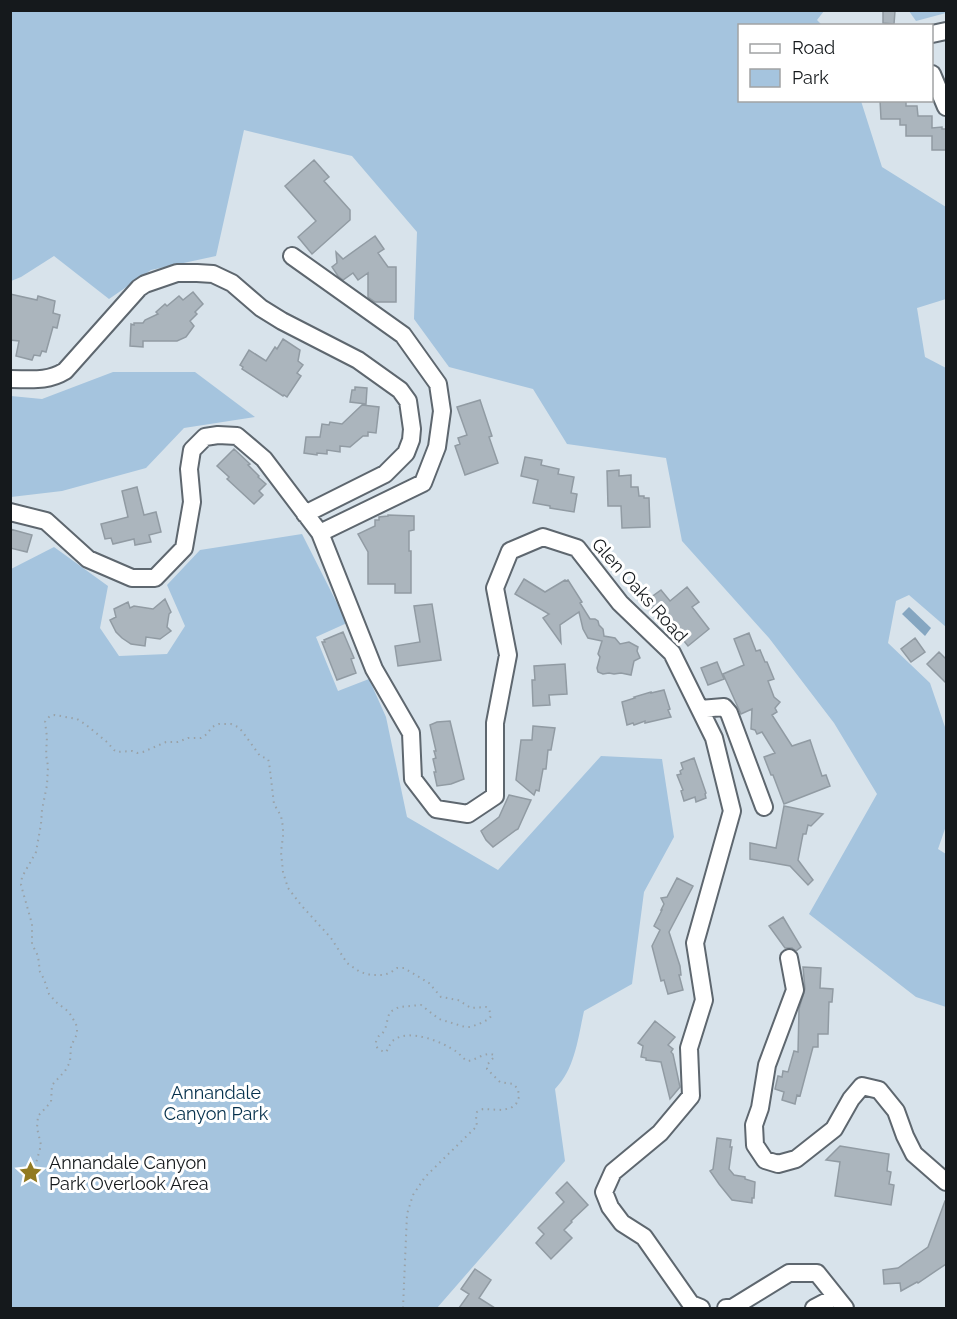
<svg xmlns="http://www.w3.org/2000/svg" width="957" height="1319" viewBox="0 0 957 1319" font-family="Raleway,sans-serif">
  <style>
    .green { fill: #a5c4de }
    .water { fill: #85a6c1 }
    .building { fill: #abb5bd; stroke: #919ba3; stroke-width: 1.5 }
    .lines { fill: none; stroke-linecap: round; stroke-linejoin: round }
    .minor-casing { stroke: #5e676f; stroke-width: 20 }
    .path { stroke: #99a2a8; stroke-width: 2; stroke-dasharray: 1.5 4.5; stroke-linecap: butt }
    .minor { stroke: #fff; stroke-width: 16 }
    .labels { text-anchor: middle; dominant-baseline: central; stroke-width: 6; stroke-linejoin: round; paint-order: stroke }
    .street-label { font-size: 18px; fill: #15191c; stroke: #fff }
    .park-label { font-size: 18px; fill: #05304c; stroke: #fff }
    .poi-label { font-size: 18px; fill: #15191c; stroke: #fff; text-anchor: start }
  </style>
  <rect width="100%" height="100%" fill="#d8e3eb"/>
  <!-- green -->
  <path class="green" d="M11,11H824L817,20L822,25L740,26V100L861,101L882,167L946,207V299L917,308L925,357L946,368V627L909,595L896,601L888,643L930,683L946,730V826L938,849L946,854V1007L916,997L809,914L877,794L834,723L769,638L682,541L666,458L567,444L533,389L449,367L414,319L417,232L352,156L244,130L216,256L151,270L109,299L54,256L21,277L11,281Z
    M909,11H946V13L916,21Z
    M113,372H195L255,417L184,428L146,468L62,491L11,497V396L42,399Z
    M302,534L347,623L316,637L338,691L369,679L386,717L407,817L498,870L601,756L662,759L674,837L644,892L632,984L584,1011C578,1038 575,1069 555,1089L565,1161L437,1308H11V569L54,547L108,586L100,628L119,656L167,654L185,626L167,585L200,550Z"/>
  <!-- water -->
  <path class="water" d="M909,607L931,628L925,636L902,614Z"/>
  <!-- building -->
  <path class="building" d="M883,11H895L894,24L883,23Z
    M880,100H906V106H917L918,116H932V128L942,127V129H946V150H932V136H906V125H900V119H881Z
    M314,160L329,177L324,181L350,210V220L312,254L298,237L316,221L285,186Z
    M375,236L384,249L378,253L388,267H396V302H375L368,297V273L358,280L353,273L343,280L338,276L332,267L337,263L336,252L343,259Z
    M193,292L203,304L195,312L197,314L190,321L194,326L186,337L177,341H143V347L130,346L131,324L134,325V323H143L145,320L158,314L156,312L165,304L167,306L179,296L183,300Z
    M10,294L37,300L38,296L55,301L53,313L60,315L57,328L53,327L46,352L42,351L40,356L34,355L32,360L16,356L19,341L10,340Z
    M283,339L300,350L298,361L303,365L297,373L301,376L287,397L284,395L283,396L242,369L243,367L240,365L249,350L266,361L275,347L277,349Z
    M355,387L367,388L366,404L350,402L352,390H355Z
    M480,400L492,436L489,437L498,463L465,475L455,446L460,444L458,438L467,435L457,407Z
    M362,405L379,407L376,433L368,432V436H363L350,447L340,446V452L327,450V454L317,453V455L304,453L306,437H320L322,424L329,425L330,422L342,424Z
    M234,449L250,464L248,465L259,476L258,477L266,484L259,491L263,495L254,504L227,479L229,477L217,466Z
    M525,457L542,460L541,465L559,469L558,474L574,477L571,493L577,494L574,512L550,508V506L533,503L538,480L521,476Z
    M619,470V476L631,475V487H638L639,496H644V498H649L650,527L622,528L621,506H608L607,471Z
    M137,487L144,515L156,512L161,532L149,535L151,542L135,545L134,539L113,544L111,538L105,539L101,524L128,517L122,491Z
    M388,515L414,516V530L409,531V551H411V593H395V584H368V552L358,534L375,526V520H379V517L388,516Z
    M10,529L32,535L27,552L10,548Z
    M524,579L545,592L565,580L566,581L568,580L582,602L580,603L590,619H595L598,621L599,625L603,629L604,636L615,638L620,644L629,642L638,647L637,651L640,658L634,661L631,675L621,673L614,674L609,673L603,674L598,672L597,668L600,657L598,654L602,641L588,638L583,629L579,612L560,625L561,643L543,618L549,614L515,594Z
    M687,587L699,602L692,607L709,629L688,646L663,615L660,618L646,601L661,590L670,601Z
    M165,599L171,612L169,614L167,627L171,631L160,639L146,637L145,646L131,644L122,638L116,632L110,620L116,617L114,609L128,602L130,608L134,606L153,609Z
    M432,604L441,660L398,666L395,646L420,642L414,606Z
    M343,632L354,658L351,659L356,673L337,680L322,642H325L324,640Z
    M749,633L756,651L760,650L765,662H767L774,679L768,681L774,697L780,702L775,708L777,712L772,715L792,746L810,740L822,776L826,775L830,786L784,804L773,775H771L764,757L775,753L762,732L757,734L755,730L751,729L752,709L741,714L723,674L744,665L734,639Z
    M915,638L925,652L911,662L901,649Z
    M939,652L946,659V683L927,664Z
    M717,662L724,679L708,685L701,668Z
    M565,664L567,694L549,695L550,705L533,706L532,680H535L534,666Z
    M664,690L670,709L668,710L671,717L645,723V721L634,725L633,723L627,725L622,702L635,698L634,697L651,692V693Z
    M450,721L464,779L451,784L437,786L434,772H436L433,759L436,758L434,751H436L430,725L437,722Z
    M533,726L555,728L551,750H548L546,769H543L539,791L536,790L534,795L516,780L521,740H532Z
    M694,758L706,793L705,794L706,798L696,802L695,797L684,801L681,791L683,790L677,775L681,774L680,771L683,769L681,763Z
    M509,795L531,800L518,829L516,830L493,847L486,840L481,831L499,817Z
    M784,806L823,814L811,826L808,825L806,834H803L798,860L813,880L808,885L790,866L750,859V843L776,848Z
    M677,878L693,886L669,932L680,966L681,975H679L683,990L668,994L664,980L661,981L652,946L660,930L654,926L662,910H661L664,904L661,898L667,897Z
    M783,917L801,947L796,951L792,948H785L769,926Z
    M803,967L821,968L820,988L833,989L832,1002H829L828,1034H818V1047H813L800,1096L797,1095L795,1104L782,1100L784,1092L775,1089L778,1076L782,1077L783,1071L788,1072L794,1051L798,1052L799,1009L805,989Z
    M655,1021L675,1037L668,1045L673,1049L671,1052L673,1054L680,1087L670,1099L661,1062L646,1060V1058L641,1057L643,1046L638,1043Z
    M717,1138L731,1140L730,1147H732L729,1169L734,1175L745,1177V1179L755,1182L754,1198H752V1203L732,1200L719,1184L710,1171L713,1169Z
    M840,1146L889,1154L887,1171L891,1172L889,1184L894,1185L891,1205L835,1196L840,1162L826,1160Z
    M567,1182L588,1205L571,1221L572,1222L564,1230L572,1238L551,1259L536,1243L544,1234L538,1228L564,1202L556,1193Z
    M945,1201H946V1264L918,1283L917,1282L901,1291L900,1283L884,1284L883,1270L898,1268L928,1247Z
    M475,1269L491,1280L479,1298L495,1308H459L469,1294L461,1289Z"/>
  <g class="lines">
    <defs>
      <path id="minor" d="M932,34L946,31
        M932,74L946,107
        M292,256L403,335L438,384L442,411L437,447L423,483L320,533
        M10,379C31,379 47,382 65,371L139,288L145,284L177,273H197L213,274L232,283L261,308L282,321L358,360L400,390L408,401L412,429L411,440L406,453L385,474L305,514
        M10,512L46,521L88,559L132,578H155L184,548L192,502L189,469L192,450L205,437L218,435L237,436L264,459L320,533L374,669L411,733L413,779L436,809L468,814L495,796V723L508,655L495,588L510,551L543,537L577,548L620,603L672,653L714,738L732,811L695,943L704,1000L689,1048L691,1096L660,1133L613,1172L604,1192L610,1207L622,1223L644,1237L691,1304L701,1308
        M700,709L724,707L729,713L764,807
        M789,958L795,990L767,1065L760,1108L754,1125L755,1145L765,1160L778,1164L796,1159L834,1129L851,1099L862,1086L879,1090L896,1111L905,1136L914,1154L946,1182
        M726,1308H732L789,1273H817L845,1308
        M814,1308L835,1297"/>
    </defs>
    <!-- minor casing -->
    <use href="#minor" class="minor-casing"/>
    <!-- path -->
    <path class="path" d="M31,1172L37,1160L41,1145L37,1128L38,1116L51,1102L52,1085L65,1071L70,1062L71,1046L77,1034V1029L76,1024L69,1012L56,1002L49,994L44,979L40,972L38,956L32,944V924L21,885L22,877L36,852L41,824L42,810L47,785L48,766L46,755L47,737L45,722L47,719L50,716L55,715L77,719L85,724L107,742L114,750L117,752L132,751L137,753L143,752L166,742H178L188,738H201L207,734L212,727L219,724H231L238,727L242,731L260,756L268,759L269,762L274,804L281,816L283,827V836L281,852L283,872L288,888L301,905L331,938L347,963L360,972L371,975H383L390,973L397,968H404L429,983L441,997L458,1000L471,1008L486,1007L489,1009L491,1016L489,1019L479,1024L470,1027H465L439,1019L421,1005L399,1007L390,1012C387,1018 387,1026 384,1031C381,1036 379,1034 377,1039C373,1047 380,1051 386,1052C389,1048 390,1042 394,1040C409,1028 443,1042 457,1052C461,1055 463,1059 468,1061C477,1060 485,1051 494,1055V1057L487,1065V1069L500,1082L513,1084L518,1089L519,1097L516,1104L511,1108L502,1110L483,1109L477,1112L476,1119L477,1126L425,1177L413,1195L407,1214L403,1308"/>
    <!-- minor -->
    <use href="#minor" class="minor"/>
  </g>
  <!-- icons -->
  <defs>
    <symbol id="sight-bare" viewBox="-9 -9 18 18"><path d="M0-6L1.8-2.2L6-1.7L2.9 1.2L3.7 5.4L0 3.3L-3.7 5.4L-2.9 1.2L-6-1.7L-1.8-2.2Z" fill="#927a20" stroke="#fff" stroke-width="2.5" paint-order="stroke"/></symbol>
  </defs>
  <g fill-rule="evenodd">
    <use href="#sight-bare" x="14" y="1156" width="33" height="33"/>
  </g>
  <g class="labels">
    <!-- street labels -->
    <g class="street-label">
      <text transform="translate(640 590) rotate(48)">Glen Oaks Road</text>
    </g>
    <!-- park labels -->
    <g class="park-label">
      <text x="216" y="1092">Annandale<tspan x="216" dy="21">Canyon Park</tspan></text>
    </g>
    <!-- poi labels -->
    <g class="poi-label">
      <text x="49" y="1162">Annandale Canyon<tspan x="49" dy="21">Park Overlook Area</tspan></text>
    </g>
  </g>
  <!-- border -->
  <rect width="957" height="1319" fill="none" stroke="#15191c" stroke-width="24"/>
  <!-- legend -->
  <rect x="738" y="24" width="195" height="78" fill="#ffffff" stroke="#a1a3a4" stroke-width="1.5"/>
  <rect x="750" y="44" width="30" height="9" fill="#ffffff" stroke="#a1a3a4" stroke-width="1.5"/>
  <text x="792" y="54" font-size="18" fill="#15191c">Road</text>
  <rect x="750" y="69" width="30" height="18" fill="#a5c4de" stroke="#a1a3a4" stroke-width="1.5"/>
  <text x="792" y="84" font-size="18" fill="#15191c">Park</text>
</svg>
